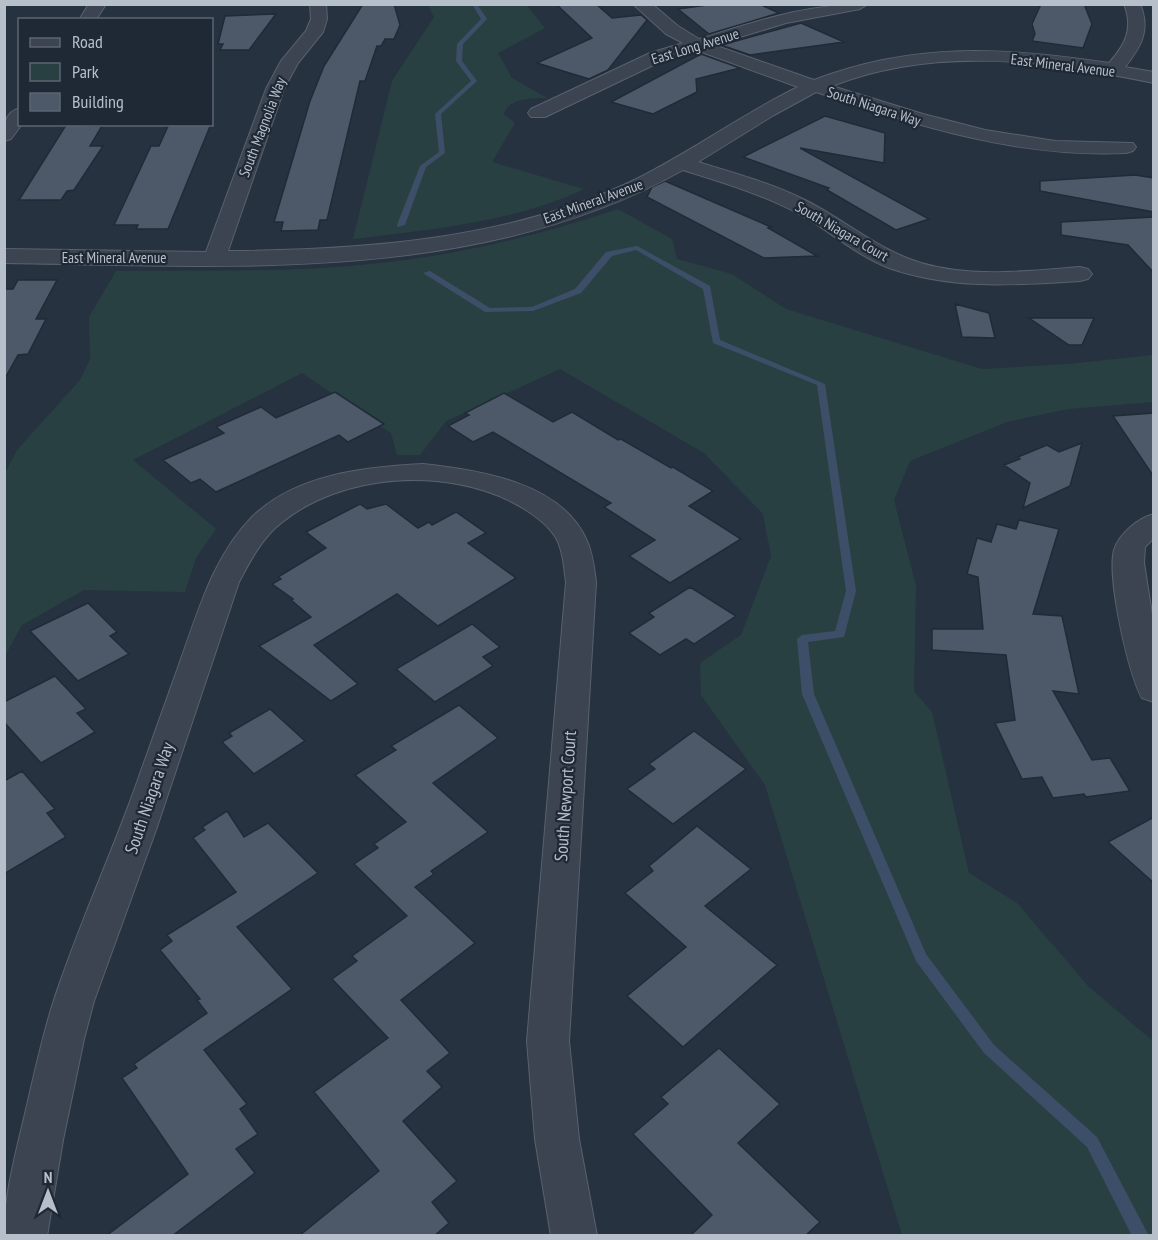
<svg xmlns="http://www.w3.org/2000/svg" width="1158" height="1240" viewBox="0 0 1158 1240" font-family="'PT Sans Narrow',sans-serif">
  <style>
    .green { fill: #294042 }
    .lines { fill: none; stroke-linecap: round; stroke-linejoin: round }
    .stream { fill: #3d4f68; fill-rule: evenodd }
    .building { fill: #4d5969; stroke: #212b37; stroke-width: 1.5 }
    .minor-casing { stroke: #58626d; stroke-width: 2 }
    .minor { fill: #3b4450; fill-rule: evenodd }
    .labels { text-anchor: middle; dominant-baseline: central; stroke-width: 4.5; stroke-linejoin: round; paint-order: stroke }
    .far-street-label { font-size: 15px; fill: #b7bfca; stroke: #1f2935 }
    .street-label { font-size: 18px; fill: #b7bfca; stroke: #1f2935 }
  </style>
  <rect width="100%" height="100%" fill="#263240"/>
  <!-- green -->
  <path class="green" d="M428,5H526L545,28L498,53L512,78L547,98C532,98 509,98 504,114L515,123L492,162L584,189C517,222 426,230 353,239L392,81L434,17Z
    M618,209L672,239L677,259L732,274L786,309L982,369L1068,364L1153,355V402L1068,409L1007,422L910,461L894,500L916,586L914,691L932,712L969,873L1017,903L1089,987L1153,1041V1235H902L765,785L701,695L700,663L741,635L771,556L763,514L704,453L560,369L446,421L420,455H397L391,433L302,373L133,460L216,529L196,558L185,592L84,590L22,625L5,656V473L17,450L80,380L90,359L89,317L116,271C201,270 286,273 370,264C455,256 537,236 618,209Z"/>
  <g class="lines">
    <!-- stream -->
    <path class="stream" d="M472,4H477L487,19L463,44L462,61L477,81L441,114L445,153L426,167L405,225L398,227L397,225L420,166L439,152L435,114L471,81L456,61L457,44L481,19Z
      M637,246L710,286L720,340L825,384L856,591L844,637L808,642L814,694L926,954L994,1045L1097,1137L1149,1236H1132L1087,1147L984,1053L916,961L802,694L797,639L802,635L835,631L846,591L817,385L713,343L703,289L636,250L612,256L581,293L533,311L485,312L423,273L430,271L490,308L532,307L575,289L606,252Z"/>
  </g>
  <!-- building -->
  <path class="building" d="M363,4H394L400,25L394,39H385L381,46H377L365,81H360L327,220H320L318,230L281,231L283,222H274L310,101L324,66Z
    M556,4H596L612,18L641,15L647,20L608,70L589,79L537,63L592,38Z
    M715,4H759L779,13L709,34L678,9Z
    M1041,4H1084L1092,24L1083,48L1032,41L1035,34L1032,24Z
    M276,14L249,50H220L223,44H218L225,16Z
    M801,23L844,42L750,55L721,45Z
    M701,54L740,68L696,79L697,92L653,114L611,102Z
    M825,116L885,133L884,163L800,148L929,219L896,230L827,190L829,188L743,157Z
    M169,124H211L168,229H136L138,225H114L151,146H159Z
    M66,125L102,126L90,146H103L74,190L67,191L61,200H19Z
    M1135,175L1154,178V212L1040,191V181Z
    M665,181L771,227L768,228L817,256L764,258L647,197L652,187Z
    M1154,217V273L1128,245L1061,235V222Z
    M18,280H57L36,319H46L28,354L18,355L4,380V289H13Z
    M955,304L989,313L995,338L962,337Z
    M1029,318H1094L1082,345H1069Z
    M335,392L384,424L348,442L339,435L216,492L200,479L191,483L163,460L224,433L216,427L261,407L276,418Z
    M504,393L553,422L572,412L618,440L621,439L671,468L673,467L713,491L689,506L741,539L670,583L629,556L655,540L604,507L611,503L493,432L473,442L448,426L469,415L465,413Z
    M1154,413V477L1113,416Z
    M1082,443L1070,486L1023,508L1030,483L1004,465L1020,459L1018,457L1047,445L1059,452Z
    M360,504L367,509L386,504L418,528L429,522L432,525L456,512L486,533L468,543L516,578L438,626L397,594L314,645L358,684L331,701L259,646L311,617L291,600L293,599L272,584L281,579L278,577L326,548L306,532Z
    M1019,520L1059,529L1033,614L1062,616L1079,694L1053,691L1092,760L1110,758L1130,791L1086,797L1084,794L1053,798L1042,777L1022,779L995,723L1015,720L1006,655L932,650V629H983L978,577L967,574L977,538L991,542L997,524L1016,529Z
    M690,587L736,616L694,644L686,639L660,655L629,633L654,617L649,613Z
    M88,603L117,632L110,636L129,654L78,681L30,631Z
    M472,624L500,647L483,657L493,666L435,702L396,669Z
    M55,676L86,709L77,713L95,732L41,763L4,722V702Z
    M459,705L498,738L433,783L488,832L431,871L434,874L415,887L475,943L401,1000L450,1053L427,1071L442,1087L403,1121L457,1181L432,1202L449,1223L434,1236H299L379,1171L314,1092L388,1038L332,979L357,961L352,956L407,916L354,864L378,848L374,844L406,822L355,775L396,750L391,746Z
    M270,709L305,741L254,774L222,742L232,736L229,733Z
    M694,731L746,769L673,824L627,789L655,769L649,764Z
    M22,771L55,809L47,813L66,837L4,874V781Z
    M227,811L244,837L268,823L318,873L237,927L292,989L204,1050L247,1104L240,1109L258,1134L236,1149L255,1173L172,1236H106L188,1174L122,1078L137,1068L134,1064L207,1013L197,1000L200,999L160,950L172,941L167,935L236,892L193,838L205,830L202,827Z
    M1154,817V883L1108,842Z
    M697,826L751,869L705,906L777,965L683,1047L627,996L686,947L625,893L653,871L649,866Z
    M719,1048L780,1104L738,1143L820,1222L805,1236H690L712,1215L633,1134L668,1104L661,1097Z"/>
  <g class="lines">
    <defs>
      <path id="minor" d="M89,4H106L96,20H79Z
        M310,4H326L327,19L323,32L298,63L284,89L228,251C362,250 505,240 628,183C687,155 740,115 798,87L696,50L662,61L545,117H531L528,113L531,109L650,53L683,43L666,34L633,4H652L678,26L699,39C758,21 806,4 868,4L860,9L786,23L714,45L814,80C913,42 1006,47 1109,63C1125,45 1134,29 1124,4H1140C1151,30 1141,47 1125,67L1154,72V83C1048,61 936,45 832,86L923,114L985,130L1055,141L1133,143L1136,147L1133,151L1126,153C1016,158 919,126 816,92L774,115L698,162C734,173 771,183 805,200C845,220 878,250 921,263C972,278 1028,271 1080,267L1088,269L1092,274L1088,279L1080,281C1015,285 952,290 889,268C858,256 832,233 803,216C765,195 724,183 683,170C479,285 230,266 4,263V249L206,252L266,89L281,61L306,31L311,19Z
        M20,108V124H22L11,139L4,141C4,127 4,112 20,108Z
        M423,464C478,470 562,482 587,541C593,554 594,568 596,582L569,1041L579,1139L597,1236H551L535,1139L527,1041L566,582C564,568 563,550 556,538C547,523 529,511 514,503C446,467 342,473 281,523C262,538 250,561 239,582L156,830L94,1001L84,1039L63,1140L47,1236H4C4,1197 15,1156 24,1118C33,1080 41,1041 53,1003C77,929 110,858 136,785C151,743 166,701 181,659C199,609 214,555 253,516C297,474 365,467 423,464Z
        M1154,514V538L1145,547L1144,563L1154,627V702L1142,698C1128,674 1107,577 1114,550C1119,534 1138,518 1154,514Z"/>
    </defs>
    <!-- minor casing -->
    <use href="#minor" class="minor-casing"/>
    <!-- minor -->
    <use href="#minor" class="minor"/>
  </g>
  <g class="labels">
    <!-- far-street labels -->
    <g class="far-street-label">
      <text transform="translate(695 46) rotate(-17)">East Long Avenue</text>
      <text transform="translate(1063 65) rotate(7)">East Mineral Avenue</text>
      <text transform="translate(874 106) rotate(18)">South Niagara Way</text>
      <text transform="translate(262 127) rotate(-69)">South Magnolia Way</text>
      <text transform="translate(593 201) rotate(-20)">East Mineral Avenue</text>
      <text transform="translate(842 231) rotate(30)">South Niagara Court</text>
      <text x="114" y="257">East Mineral Avenue</text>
    </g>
    <!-- street labels -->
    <g class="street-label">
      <text transform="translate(565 796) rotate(-86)">South Newport Court</text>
      <text transform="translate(149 798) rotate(-71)">South Niagara Way</text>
    </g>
  </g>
  <!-- border -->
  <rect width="1158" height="1240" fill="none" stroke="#b7bfca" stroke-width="12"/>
  <!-- legend -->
  <rect x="18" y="18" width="195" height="108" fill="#1f2935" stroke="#5c6571" stroke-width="1.5"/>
  <rect x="30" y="38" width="30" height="9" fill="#3b4450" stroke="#5c6571" stroke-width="1.5"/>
  <text x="72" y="48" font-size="18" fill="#b7bfca">Road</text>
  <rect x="30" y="63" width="30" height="18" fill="#294042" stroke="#5c6571" stroke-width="1.5"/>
  <text x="72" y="78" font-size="18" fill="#b7bfca">Park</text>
  <rect x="30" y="93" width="30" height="18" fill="#4d5969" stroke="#5c6571" stroke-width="1.5"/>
  <text x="72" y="108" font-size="18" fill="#b7bfca">Building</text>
  <!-- north arrow -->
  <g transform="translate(48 1192)" stroke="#1f2935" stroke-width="4.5" paint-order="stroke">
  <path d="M0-4.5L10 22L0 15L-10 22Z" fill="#b7bfca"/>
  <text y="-9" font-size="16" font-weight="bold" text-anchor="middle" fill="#b7bfca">N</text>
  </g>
</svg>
